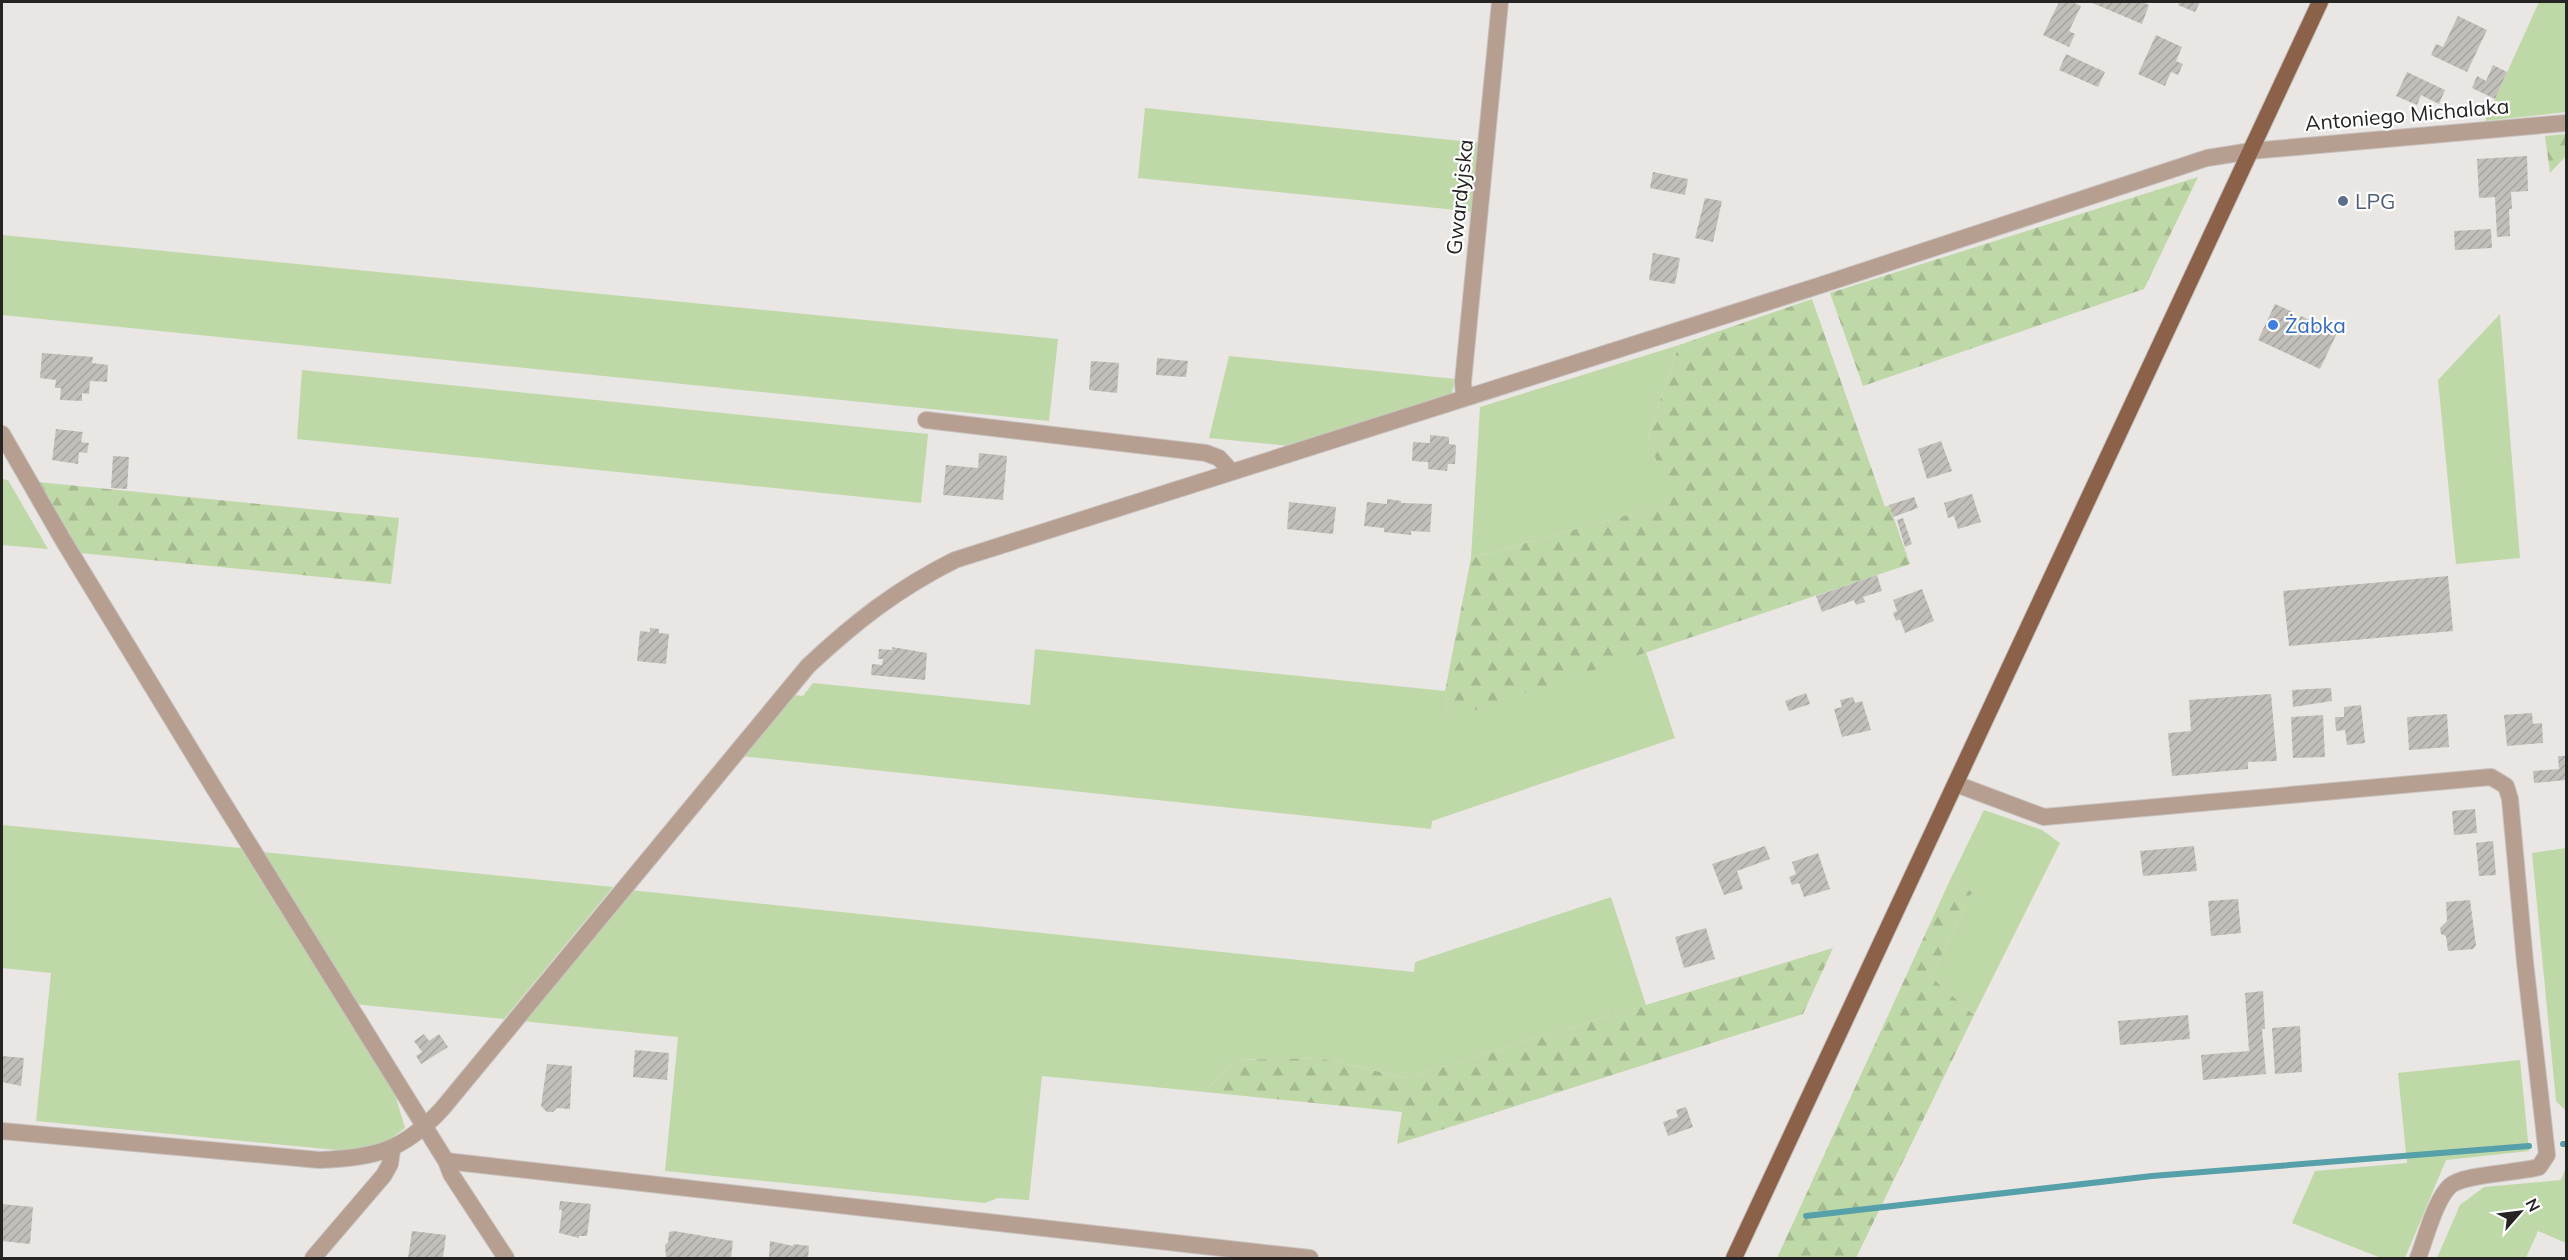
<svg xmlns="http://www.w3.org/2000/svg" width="2568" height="1260" viewBox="0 0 2568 1260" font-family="Mulish,sans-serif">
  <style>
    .green { fill: #bfd8a8 }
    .forest { fill: url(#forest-firs) }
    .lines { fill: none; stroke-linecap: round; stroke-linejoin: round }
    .stream { stroke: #55a0a9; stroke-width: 6 }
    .building { fill: url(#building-hatch) }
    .minor-casing { stroke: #c7c3c0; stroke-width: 18 }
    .primary-casing { stroke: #c7c3c0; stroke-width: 18 }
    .minor { stroke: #b69e91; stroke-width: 16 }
    .primary { stroke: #8b614a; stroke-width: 16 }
    .service-dot { fill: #5c6f8a; stroke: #fff; stroke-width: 2 }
    .shop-dot { fill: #3f7fe0; stroke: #fff; stroke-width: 2 }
    .labels { text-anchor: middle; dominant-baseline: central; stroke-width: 4.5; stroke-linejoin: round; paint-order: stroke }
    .street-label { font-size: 21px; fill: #262423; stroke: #fff }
    .service-label { font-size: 21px; fill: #4e5e75; stroke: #fff; text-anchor: start }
    .shop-label { font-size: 21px; fill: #366cbe; stroke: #fff; text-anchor: start }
  </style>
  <defs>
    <pattern id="forest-firs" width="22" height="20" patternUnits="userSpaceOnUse" patternTransform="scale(1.5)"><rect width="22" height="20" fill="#bfd8a8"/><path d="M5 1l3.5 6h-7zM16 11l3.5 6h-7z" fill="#a4b990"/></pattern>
    <pattern id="building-hatch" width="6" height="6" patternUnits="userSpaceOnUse" patternTransform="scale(1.5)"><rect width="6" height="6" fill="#c2bfbb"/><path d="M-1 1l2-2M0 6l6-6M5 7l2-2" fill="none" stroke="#a7a4a0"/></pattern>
  </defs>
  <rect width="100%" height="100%" fill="#eae6e3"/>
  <!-- green -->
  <path class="green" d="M2539,2H2566V112L2485,121Z
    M1145,108L1481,143L1476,212L1138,178Z
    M2,235L1058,339L1049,421L2,315Z
    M2500,314L2520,558L2456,564L2438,380Z
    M1679,345L1648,436L1672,503L1471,558L1480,407Z
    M1229,356L1456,379L1451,395L1289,446L1209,438Z
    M302,370L928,434L921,503L297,439Z
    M2,479L8,480L48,549L2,545Z
    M1035,649L1445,691L1448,718L1646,652L1675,738L1432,821L1431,829L741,756L794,695L803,696L813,683L1030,705Z
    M1984,810L2042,830L2060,843L1974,1015L1931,977L1972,892L1950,880Z
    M2,825L241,848L394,1091L405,1128L382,1145L347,1151L36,1121L51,973L2,968Z
    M2566,848V1111L2556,1101L2532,853Z
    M262,852L613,887L504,1019L363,1005L358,1004Z
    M630,890L1414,972L1415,962L1611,897L1646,1005L1406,1078L1319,1058L1234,1060L1205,1092L1042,1076L1029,1200L998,1198L985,1203L665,1171L678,1037L521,1021Z
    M2520,1060L2529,1151L2446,1160L2405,1258H2381L2292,1223L2315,1171L2407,1163L2398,1073Z
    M2566,1167V1243L2538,1231L2526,1258H2437L2460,1205L2484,1187L2561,1180Z"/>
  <!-- forest -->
  <path class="forest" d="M2566,134V156L2550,173L2545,136Z
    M2198,177L2144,289L1863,386L1830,293Z
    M1812,299L1885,507L1889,505L1910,564L1448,719L1445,691L1471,558L1671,503L1648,436L1679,345Z
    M38,482L399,518L391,584L80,553Z
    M1950,880L1972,892L1931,977L1974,1015L1856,1258H1777Z
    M1833,948L1803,1014L1397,1144L1402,1112L1205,1092L1234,1060L1319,1058L1406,1078Z"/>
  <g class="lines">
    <!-- stream -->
    <path class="stream" d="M2563,1144H2566
      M1806,1216L2152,1176L2529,1146"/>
  </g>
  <!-- building -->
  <path class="building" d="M2059,2H2072L2081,6L2069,31L2075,34L2069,47L2043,35Z
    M2090,2H2142L2149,5L2142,24Z
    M2180,2H2200L2195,12L2178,5Z
    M2458,16L2487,30L2467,72L2431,55L2436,44L2443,47Z
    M2156,35L2182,47L2176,61L2183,64L2178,75L2171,72L2165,86L2138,74Z
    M2066,54L2105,72L2098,87L2059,70Z
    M2493,65L2507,72L2495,99L2472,88L2477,76L2486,81Z
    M2407,72L2445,90L2439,104L2421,95L2417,105L2396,96Z
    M2527,156L2528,191L2511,192L2512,209H2509L2510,236L2497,237L2495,197L2479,198L2477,159Z
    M1653,172L1688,179L1685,195L1650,188Z
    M1705,198L1722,201L1713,242L1695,238Z
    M2491,229L2492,248L2455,250L2454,231Z
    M1653,253L1680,258L1675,284L1649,280Z
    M2275,304L2293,312L2291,318L2298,322L2301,316L2337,333L2320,369L2258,340Z
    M42,353L93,357L92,363L108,365L107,382L90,381L89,394L82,393V401L60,400L61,388H55L56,380L40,378Z
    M1157,358L1188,361L1186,377L1156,375Z
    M1091,361L1119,363L1117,393L1089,390Z
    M56,429L83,432L81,442L89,443L87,453L79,452L78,464L52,460Z
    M1430,435L1449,437V444L1456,445L1455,464H1448L1447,471L1428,469V462L1412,461L1413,442L1430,443Z
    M1941,441L1952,471L1927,479L1918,449Z
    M979,453L1007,456L1003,500L943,495L946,465L978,468Z
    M113,456L129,457L127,489L111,488Z
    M1972,494L1981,522L1958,529L1954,516L1948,518L1944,503Z
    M1914,497L1918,508L1893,517L1889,505Z
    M1387,499L1401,501V503L1432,504L1430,532L1411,531V535L1384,532V528L1364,526L1367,502L1387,504Z
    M1289,502L1336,507L1333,534L1287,529Z
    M1903,518L1912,544L1905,547L1897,520Z
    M1877,575L1882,591L1863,597L1865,602L1856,605L1854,600L1822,612L1816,596Z
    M2448,576L2453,631L2289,646L2283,591Z
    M1922,589L1934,621L1905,633L1900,619L1896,621L1893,613L1897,611L1893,600Z
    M650,628L659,629V633L669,634L666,664L637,661L640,631L650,632Z
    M892,647L927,653L925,680L871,675L872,664L882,665L883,659H878L879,649L892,650Z
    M2331,688L2332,701L2293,707L2292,690Z
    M1806,693L1810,704L1789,711L1785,701Z
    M2271,694L2277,761L2248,762V769L2172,776L2168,733L2191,731L2189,700Z
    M1853,697L1855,703L1862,701L1871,730L1842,737L1834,709L1842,707L1840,700Z
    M2361,705L2365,743L2347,745L2345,730L2336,731L2335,717H2344V707Z
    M2532,713L2533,724L2542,723L2543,743L2507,746L2504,715Z
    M2447,714L2449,747L2409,750L2407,717Z
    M2323,715L2325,757L2293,758L2291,717Z
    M2558,756H2566V780L2534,783L2533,771L2559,769Z
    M2475,809L2477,833L2454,835L2452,811Z
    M2493,841L2496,875L2479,876L2476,843Z
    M1765,846L1770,859L1737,871L1743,889L1724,895L1712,864Z
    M2194,846L2197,871L2143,876L2140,851Z
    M1818,853L1830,889L1804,897L1799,883L1792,885L1789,877L1796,874L1792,862Z
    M2238,899L2241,933L2211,936L2208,901Z
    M2470,900L2476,945L2473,949L2448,951L2446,936L2441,934L2440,928L2447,921L2446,902Z
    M1706,928L1715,959L1684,968L1675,937Z
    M2263,991L2265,1029H2262L2266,1074L2203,1080L2201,1055L2249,1051L2245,993Z
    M2188,1015L2190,1039L2120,1045L2118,1021Z
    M2300,1026L2302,1072L2275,1074L2272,1028Z
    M424,1034L429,1041L439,1034L448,1047L421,1064L416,1056L422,1052L414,1041Z
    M635,1050L669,1053L667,1080L633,1077Z
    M2,1056L24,1058L21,1086L2,1082Z
    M547,1064L572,1066L570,1109L557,1108L553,1112H547L541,1106Z
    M1686,1107L1693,1127L1668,1136L1663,1122L1678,1117L1676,1110Z
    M560,1201L591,1204L587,1236H579V1238L559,1233L562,1210H559Z
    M2,1204L33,1207L30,1244L2,1241Z
    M412,1231L446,1235L443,1258H408Z
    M674,1231L733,1241L731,1258H666L665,1245L668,1242L669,1232Z
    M770,1241L793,1246L794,1244L809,1246L808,1258H769Z"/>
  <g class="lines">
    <defs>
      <path id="minor" d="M1464,398L1463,382L1500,2
        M926,420L1206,453L1219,458L1232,472
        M2,434L63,540L214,788L446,1161L451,1174L506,1258
        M1956,784L2044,817L2491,777L2506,786L2510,799L2525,962L2547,1155L2539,1167C2518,1173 2463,1174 2450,1186C2435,1200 2425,1240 2418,1258
        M2,1131L319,1160C375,1158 403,1151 442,1109L808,666C855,622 897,589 955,560L1818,286L2207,158L2251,151L2566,123
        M446,1161L1310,1258
        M313,1258L384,1175L390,1164L392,1150"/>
      <path id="primary" d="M1734,1258L2320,2"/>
    </defs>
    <!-- minor casing -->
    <use href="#minor" class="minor-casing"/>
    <!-- primary casing -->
    <use href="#primary" class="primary-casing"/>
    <!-- minor -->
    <use href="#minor" class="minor"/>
    <!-- primary -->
    <use href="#primary" class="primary"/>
  </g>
  <!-- markers -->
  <circle class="service-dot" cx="2343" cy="201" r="6"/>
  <circle class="shop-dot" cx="2273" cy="325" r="6"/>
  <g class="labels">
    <!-- street labels -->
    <g class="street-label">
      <text transform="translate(2407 114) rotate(-5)">Antoniego Michalaka</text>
      <text transform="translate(1459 197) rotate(-84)">Gwardyjska</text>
    </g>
    <!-- service labels -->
    <g class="service-label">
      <text x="2355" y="201">LPG</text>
    </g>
    <!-- shop labels -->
    <g class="shop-label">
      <text x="2285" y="325">Żabka</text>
    </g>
  </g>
  <!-- border -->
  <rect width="2568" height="1260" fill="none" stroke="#262423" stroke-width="6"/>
  <!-- north arrow -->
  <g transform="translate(2520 1212) rotate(62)" stroke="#ffffff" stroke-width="4.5" paint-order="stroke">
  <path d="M0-4.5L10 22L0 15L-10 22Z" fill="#262423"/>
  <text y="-9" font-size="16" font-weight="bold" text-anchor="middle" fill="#262423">N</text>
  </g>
</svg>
